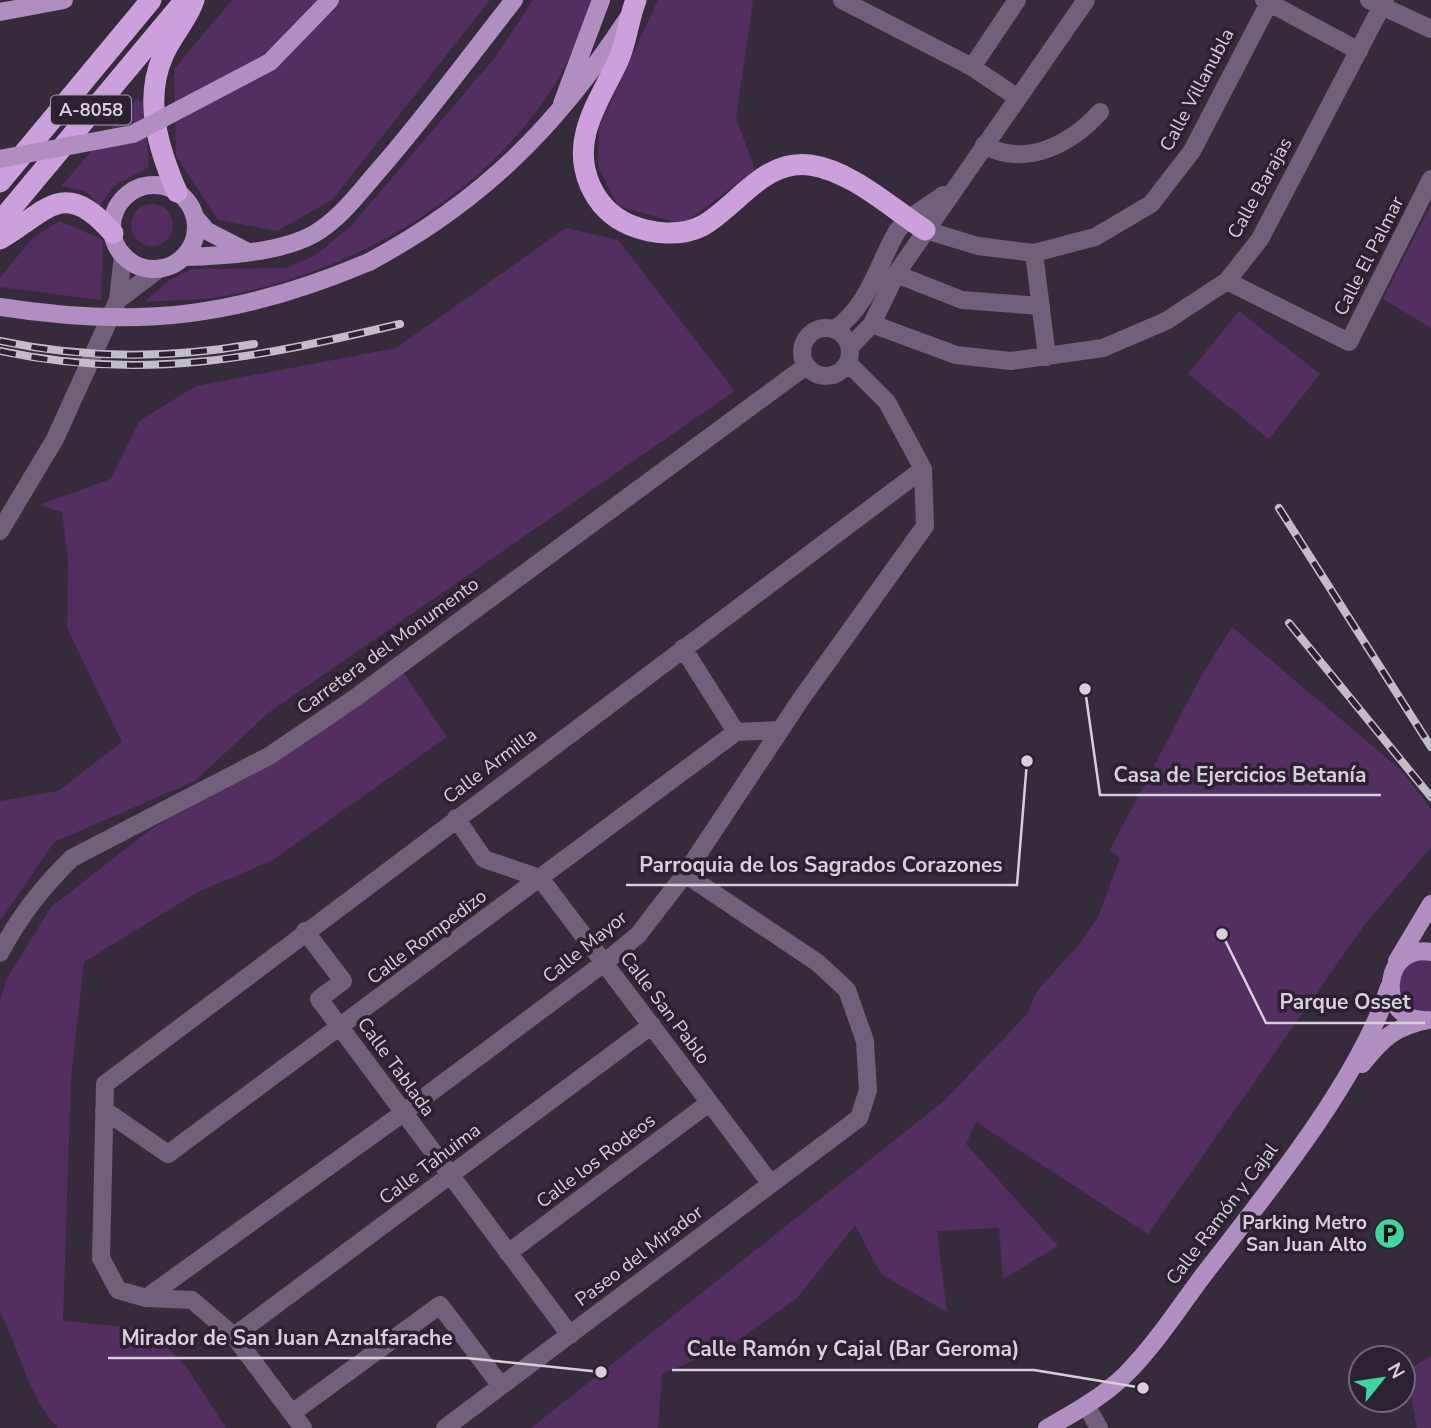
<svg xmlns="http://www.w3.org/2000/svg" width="1431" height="1428" viewBox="0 0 1431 1428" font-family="'Nunito Sans',sans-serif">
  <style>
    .green { fill: #522e61 }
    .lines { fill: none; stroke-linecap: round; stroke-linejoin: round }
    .minor { stroke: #716079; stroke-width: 18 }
    .major { stroke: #b18ec1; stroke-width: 18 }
    .highway { stroke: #cba0dd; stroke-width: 21 }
    .rail-casing { stroke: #c4bdc8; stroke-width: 8 }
    .rail { stroke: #2c2131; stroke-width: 5; stroke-dasharray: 16; stroke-linecap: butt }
    .major-bridge { stroke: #b18ec1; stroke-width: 18 }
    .labels { text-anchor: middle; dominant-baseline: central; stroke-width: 7; stroke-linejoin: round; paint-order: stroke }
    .shield { fill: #2c2131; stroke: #a49ca8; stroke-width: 2 }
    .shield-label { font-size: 18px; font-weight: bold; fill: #d7d0db }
    .street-label { font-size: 19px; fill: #d7d0db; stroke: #2c2131 }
    .poi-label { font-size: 19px; font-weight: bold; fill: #d7d0db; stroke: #2c2131; text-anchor: end }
    .leader { fill: none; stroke: #d7d0db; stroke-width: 2.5 }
    .callout-dot { fill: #d7d0db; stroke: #2c2131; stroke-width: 2.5 }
    .callout-label { font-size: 21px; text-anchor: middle; font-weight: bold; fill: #d7d0db; stroke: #2c2131; stroke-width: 7; stroke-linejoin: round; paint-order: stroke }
  </style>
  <rect width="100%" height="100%" fill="#362b3b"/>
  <!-- green -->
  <path class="green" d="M232,0H490L332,200L277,231L218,220L176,156L174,69Z
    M533,0H591C549,161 374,271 218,297C194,301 168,300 144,302L168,281L192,269L286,268L316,255L351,226L496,56Z
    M658,0H753L736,118L755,170L683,224L618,206L598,166L599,127Z
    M137,99L144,103L149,167L115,185L100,206L85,191L61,186Z
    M131 225a21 21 0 1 1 42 0a21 21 0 1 1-42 0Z
    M1431,205V328L1383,299Z
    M60,221L103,240L101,300L0,287V278L33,237Z
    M566,228L618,240L735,391L268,713L195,781L54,842L0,921V801L58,791L122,742L67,628L68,561L62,512L39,505L111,479L139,421L196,386L396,348Z
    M1239,311L1320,374L1269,439L1188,374Z
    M1232,627L1402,771L1431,809V847L1365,924L1148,1234L976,1122L966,1144L1058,1246L1003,1279L999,1228L937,1231L947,1312L881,1274L855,1225L797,1298L733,1344L662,1374L658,1428H531L944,1101L1027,1014L1037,991L1080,943L1098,917L1120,858L1110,850L1200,678Z
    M399,666L447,737L273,860L198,892L84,962L71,1078L63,1321L150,1329L187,1368L226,1428H58C28,1397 20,1350 0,1312V1001L6,980L51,907L146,833Z
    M1414,960H1431V1011C1420,1015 1413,1009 1403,1004C1397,980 1393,976 1414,960Z
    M1431,1356V1428H1417L1406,1371Z"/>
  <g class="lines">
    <!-- minor -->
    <path class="minor" d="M842,0L972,67L1018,98
      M1264,0L1359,51
      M1369,0L1431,29
      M972,67L1017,0
      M984,145C1026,168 1071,144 1100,112
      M925,230L978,246L1034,253L1095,237L1151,204L1192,151L1269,3
      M1034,253L1047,357
      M896,274L962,300L1041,306
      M1227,281L1349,342L1431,179
      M118,300L160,268
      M872,324L956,355L1011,361L1103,348L1166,321L1227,281L1260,239L1385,0
      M802 352a24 24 0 1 1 48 0a24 24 0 1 1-48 0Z
      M835,329C868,306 877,267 896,233C905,218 929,206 943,195
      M850,347L872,324L896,274L1086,0
      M0,531L55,439L118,300L123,255
      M683,648L736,732
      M456,818L484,859L540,878L771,1184
      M305,931L343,981L319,999L570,1335
      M0,953C19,917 42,887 72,858L269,756L355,698L806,366
      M104,1110L168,1154L736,732L780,730
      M508,1253L709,1103
      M146,1298L403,1113L604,963L638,935L685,874L801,699L925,526L923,469L887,402L848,363
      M234,1336L652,1025
      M1086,1405L1099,1428
      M292,1413L440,1305L501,1386
      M303,1428L234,1336L192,1300L146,1298L118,1290L101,1258L105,1084L923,469
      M445,1428L859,1118L868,1090L865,1041L847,990L818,963L685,874"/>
    <!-- major -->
    <path class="major" d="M0,12L64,0
      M562,104L601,0
      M112 227a42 42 0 1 1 84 0a42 42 0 1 1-84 0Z
      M195,217L207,231L248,252
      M183,257C222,256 280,253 314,234C340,219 358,194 378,171C426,116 469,57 514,0
      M369,262C483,201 558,125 628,18
      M1397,961L1431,904
      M1423,1020C1375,1018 1383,943 1431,952
      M1362,1064C1383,1038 1394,1027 1428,1020
      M1047,1428C1074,1413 1104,1396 1126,1374C1156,1344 1180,1306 1205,1273C1266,1194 1359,1081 1389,987"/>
    <!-- highway -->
    <path class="highway" d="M636,0C628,20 627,42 618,61C599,102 570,139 590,185C598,203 611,217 630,225C652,234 680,237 702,226C738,206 763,159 810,165C852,171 891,208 925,230
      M0,182L151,0
      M177,192C159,150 143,101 163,56C171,36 187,21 194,0
      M0,222L185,0
      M0,239C47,212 63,176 113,233"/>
    <defs>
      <path id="rail" d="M0,341C85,359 169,359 254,344
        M0,351C144,382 260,357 400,324
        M1279,508L1431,747
        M1289,623L1431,797"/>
    </defs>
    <!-- rail casing -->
    <use href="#rail" class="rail-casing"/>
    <!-- rail -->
    <use href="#rail" class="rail"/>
    <!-- major-bridge -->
    <path class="major-bridge" d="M0,159L133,134L270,62L330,0
      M0,307C140,329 239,317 369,262"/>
  </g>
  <!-- icons -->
  <defs>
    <symbol id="parking-disc" viewBox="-11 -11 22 22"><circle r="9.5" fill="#41d4a1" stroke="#2c2131"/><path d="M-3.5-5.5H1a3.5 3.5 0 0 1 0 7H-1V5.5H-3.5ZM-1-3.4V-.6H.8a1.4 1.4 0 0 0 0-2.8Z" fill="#111"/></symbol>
  </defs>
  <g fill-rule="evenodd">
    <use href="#parking-disc" x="1372" y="1216" width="35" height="35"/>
  </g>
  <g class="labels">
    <!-- shield labels -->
    <rect class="shield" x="51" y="95.5" width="80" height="29" rx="5"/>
    <g class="shield-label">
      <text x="91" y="110">A-8058</text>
    </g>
    <!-- street labels -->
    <g class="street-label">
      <text transform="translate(1197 90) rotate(-62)">Calle Villanubla</text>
      <text transform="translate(1260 188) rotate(-61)">Calle Barajas</text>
      <text transform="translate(1369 256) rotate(-63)">Calle El Palmar</text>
      <text transform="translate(388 646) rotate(-36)">Carretera del Monumento</text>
      <text transform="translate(490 766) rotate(-37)">Calle Armilla</text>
      <text transform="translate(427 937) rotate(-37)">Calle Rompedizo</text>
      <text transform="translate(585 947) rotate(-39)">Calle Mayor</text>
      <text transform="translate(665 1008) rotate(53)">Calle San Pablo</text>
      <text transform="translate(396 1067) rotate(54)">Calle Tablada</text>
      <text transform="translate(596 1161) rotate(-37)">Calle los Rodeos</text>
      <text transform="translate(430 1164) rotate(-37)">Calle Tahuima</text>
      <text transform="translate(1222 1214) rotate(-53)">Calle Ramón y Cajal</text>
      <text transform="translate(639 1256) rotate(-37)">Paseo del Mirador</text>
    </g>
    <!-- poi labels -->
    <g class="poi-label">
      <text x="1367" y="1223">Parking Metro<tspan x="1367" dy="22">San Juan Alto</tspan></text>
    </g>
  </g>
  <!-- callouts -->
  <path class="leader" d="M1085 689L1100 795H1381M1027 761L1017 885H626M1222 934L1266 1023H1425M601 1372L467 1358H108M1143 1388L1034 1370H672"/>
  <g class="callout-dot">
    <circle cx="1085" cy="689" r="7"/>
    <circle cx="1027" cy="761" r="7"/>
    <circle cx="1222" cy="934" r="7"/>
    <circle cx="601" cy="1372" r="7"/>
    <circle cx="1143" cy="1388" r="7"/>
  </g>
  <g class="callout-label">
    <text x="1240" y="782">Casa de Ejercicios Betanía</text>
    <text x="821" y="872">Parroquia de los Sagrados Corazones</text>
    <text x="1345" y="1009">Parque Osset</text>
    <text x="287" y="1345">Mirador de San Juan Aznalfarache</text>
    <text x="853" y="1356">Calle Ramón y Cajal (Bar Geroma)</text>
  </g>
  <!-- north arrow -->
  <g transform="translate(1382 1379) rotate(60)"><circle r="33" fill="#2c2131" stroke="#706775" stroke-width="2"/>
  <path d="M0-5L12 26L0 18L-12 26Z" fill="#41d4a1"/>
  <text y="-10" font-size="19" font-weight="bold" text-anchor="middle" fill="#d7d0db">N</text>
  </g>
</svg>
